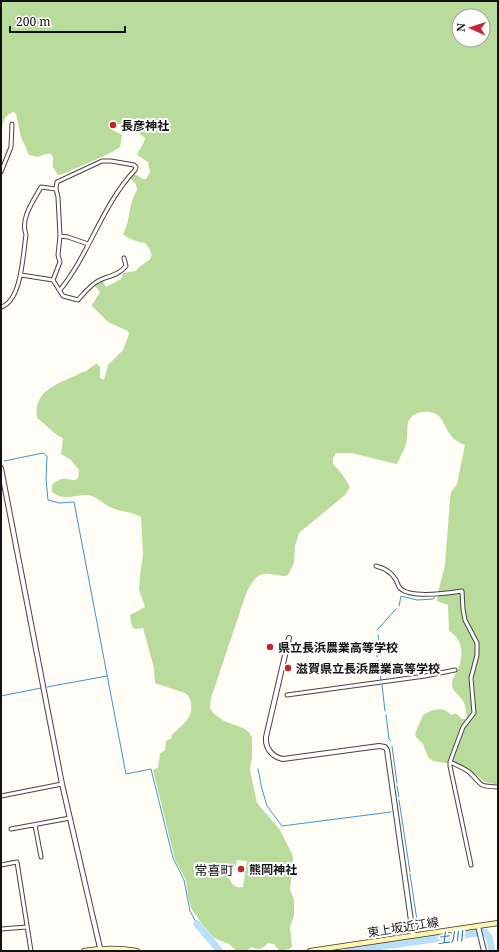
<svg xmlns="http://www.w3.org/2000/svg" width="499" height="952" viewBox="0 0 499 952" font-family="'Noto Serif','Noto Sans JP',serif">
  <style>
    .forest { fill: #b9dc9c; fill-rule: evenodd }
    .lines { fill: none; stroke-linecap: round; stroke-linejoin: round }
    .stream { stroke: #3f96cf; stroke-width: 1 }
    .river { stroke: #b9e0f7; stroke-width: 7 }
    .minor-casing { stroke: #444; stroke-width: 5 }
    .tertiary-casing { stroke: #444; stroke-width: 6 }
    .secondary-casing { stroke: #333; stroke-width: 6 }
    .minor { stroke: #fff; stroke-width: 3 }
    .tertiary { stroke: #fff; stroke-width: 4 }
    .secondary { stroke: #fff6b0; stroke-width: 4.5 }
    .poi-dot { fill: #c4262e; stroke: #fff; stroke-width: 1.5 }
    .labels { text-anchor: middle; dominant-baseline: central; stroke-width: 4; stroke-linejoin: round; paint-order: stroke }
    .poi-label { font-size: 12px; font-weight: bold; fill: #111; stroke: #fff; text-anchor: start }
    .street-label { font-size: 12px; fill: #111; stroke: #fff }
    .neighbourhood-label { font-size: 13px; fill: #111; stroke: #fff }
    .water-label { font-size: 13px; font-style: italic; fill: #1768a6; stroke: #fff }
  </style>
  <rect width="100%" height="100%" fill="#fffdf5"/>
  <!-- forest -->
  <path class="forest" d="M1,1H498V785L485,782L472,772L458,763H446L433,761L428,757L423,744L416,737L415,734L423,715C433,709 443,706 451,715C457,712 458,715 462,719H465L467,717C466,712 466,706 463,701C460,695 452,692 452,684C452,678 456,674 458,669C464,655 463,639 449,631L448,605L437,601L439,589L445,565L450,499L451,492L457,484L465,445C452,440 451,436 444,424C443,421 441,418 439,416C431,409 414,411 409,420C406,426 408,432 407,439C406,447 401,455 398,462L396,464L352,453H336L333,458V464C340,471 345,478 350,487L345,495L299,533L295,546L294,563L288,575L285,576C262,573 260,569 247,591L211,698L210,708L214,714L224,721L243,728L249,732L252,738V756L250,770L257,803L280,830L291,852L293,858L290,890L294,899V915L290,927L292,947L289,949L279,951L274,944L268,943C262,949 260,951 252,947L246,951H237L229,944L214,938L202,924L191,908L188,896L186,880L175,860L153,770L158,768L160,754L165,750L166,741L172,738L171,736C176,730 185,724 189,717C193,710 192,697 185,693L155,683L154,668L143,628L136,629L133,628L131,622L130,615L145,607L139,590L140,575L143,555L141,517C132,512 124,512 115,509C106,507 96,495 88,495C74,495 64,501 52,492C52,487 51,484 56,482C58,481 60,479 62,479C71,477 79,487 79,470L71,460L61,454L63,438C53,434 46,424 37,418C33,391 57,384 77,375C80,372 82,373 86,371C90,369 92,365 97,364L100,367V378L104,380L108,365L123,350L129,334L128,331L108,322L92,306V305L100,292L95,286L103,281L106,287L121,279L123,273L136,271C143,260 161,262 145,243C138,242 128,239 123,234C131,220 128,203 137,190L136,184L130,178L133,173L143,179H146L150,172L148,162L137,155C138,150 144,146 145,138L128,125L119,124L112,121L110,123L109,128L122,135L120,147C107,156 93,160 79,167C70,170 68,173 58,175L53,167V157L51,154H45L38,157L29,155L21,137L16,114L14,112C4,113 2,126 1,134ZM459,16H483V40H459ZM237,860L247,861L243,887C236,889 231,884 229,877L231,870L235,869Z"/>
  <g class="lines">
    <!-- stream -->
    <path class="stream" d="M4,461L43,453L47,456L46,479L48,500L59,503L74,502L126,774L151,769L173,858L184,880L190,911L197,924
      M399,606L401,596L417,600L433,599L436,595
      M377,630L396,609
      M377,657V654L380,648L378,635
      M378,660L381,680
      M382,685L385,711
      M47,687L107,676
      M1,696L41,688
      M386,715L389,739L391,741
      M392,746L397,783
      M258,769L262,789L267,806L282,826L391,812
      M397,786L399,797
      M399,800L410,872
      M410,874L418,927L419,932"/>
    <!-- river -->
    <path class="river" d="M197,924L220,951
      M348,951L485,932L489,937L492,951"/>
    <defs>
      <path id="minor" d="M1,172L11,147L12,124
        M60,236L68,237L88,244
        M21,275L53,280L63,296L78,300C84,293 91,284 100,280C109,276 119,275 126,266L124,258
        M53,280L60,262L58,255L60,236L58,197L56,189L57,182L102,161H111L134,165L136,167L135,170C102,205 90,253 60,290
        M1,307C22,301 23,253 26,235C20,218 33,202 41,187L56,189
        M376,566C384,568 391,571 396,580C397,582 398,586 400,588C410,599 449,593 462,591L463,609L465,620L477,643V655L471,678L474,713L463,727L450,762V766L471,865
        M287,695L425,676L455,670
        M450,762C456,765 464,768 469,772C484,785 475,786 498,787
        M1,796L62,784
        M35,825L41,857
        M11,829L70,818
        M1,865L17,862L31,951
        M1,929L27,927"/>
      <path id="tertiary" d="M1,468L62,784L100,948
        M289,638L266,737C265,748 272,757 283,759L379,746L385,747L387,750L413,935
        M478,926L484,951"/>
      <path id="secondary" d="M84,951C102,948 119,948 137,951
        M310,951L498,923"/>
    </defs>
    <!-- minor casing -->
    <use href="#minor" class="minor-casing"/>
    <!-- tertiary casing -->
    <use href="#tertiary" class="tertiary-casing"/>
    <!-- secondary casing -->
    <use href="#secondary" class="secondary-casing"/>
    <!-- minor -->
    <use href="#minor" class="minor"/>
    <!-- tertiary -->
    <use href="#tertiary" class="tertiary"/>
    <!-- secondary -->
    <use href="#secondary" class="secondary"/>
  </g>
  <!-- markers -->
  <g class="poi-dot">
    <circle cx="113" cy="125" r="4"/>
    <circle cx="270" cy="647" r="4"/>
    <circle cx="288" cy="668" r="4"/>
    <circle cx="241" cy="869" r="4"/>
  </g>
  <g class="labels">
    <!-- poi labels -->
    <g class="poi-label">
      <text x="121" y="125">長彦神社</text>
      <text x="278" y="647">県立長浜農業高等学校</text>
      <text x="296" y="668">滋賀県立長浜農業高等学校</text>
      <text x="249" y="869">熊岡神社</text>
    </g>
    <!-- street labels -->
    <g class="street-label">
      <text transform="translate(403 927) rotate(-9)">東上坂近江線</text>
    </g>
    <!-- neighbourhood labels -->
    <g class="neighbourhood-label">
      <text x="214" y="870">常喜町</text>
    </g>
    <!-- water labels -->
    <g class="water-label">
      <text transform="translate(450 937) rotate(-8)">土川</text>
    </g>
  </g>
  <!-- border -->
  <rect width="499" height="952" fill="none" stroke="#111111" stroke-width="4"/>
  <!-- north arrow -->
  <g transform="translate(471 28) rotate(273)"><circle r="19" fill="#ffffff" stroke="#a0a0a0"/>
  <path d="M0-3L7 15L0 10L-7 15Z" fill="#c4262e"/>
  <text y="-6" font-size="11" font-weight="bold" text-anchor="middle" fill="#111111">N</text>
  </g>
  <!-- scale -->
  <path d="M10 26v6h115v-6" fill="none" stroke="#111111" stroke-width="2"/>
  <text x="16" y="26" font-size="12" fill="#111111" stroke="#ffffff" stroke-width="3" paint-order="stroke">200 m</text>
</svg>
